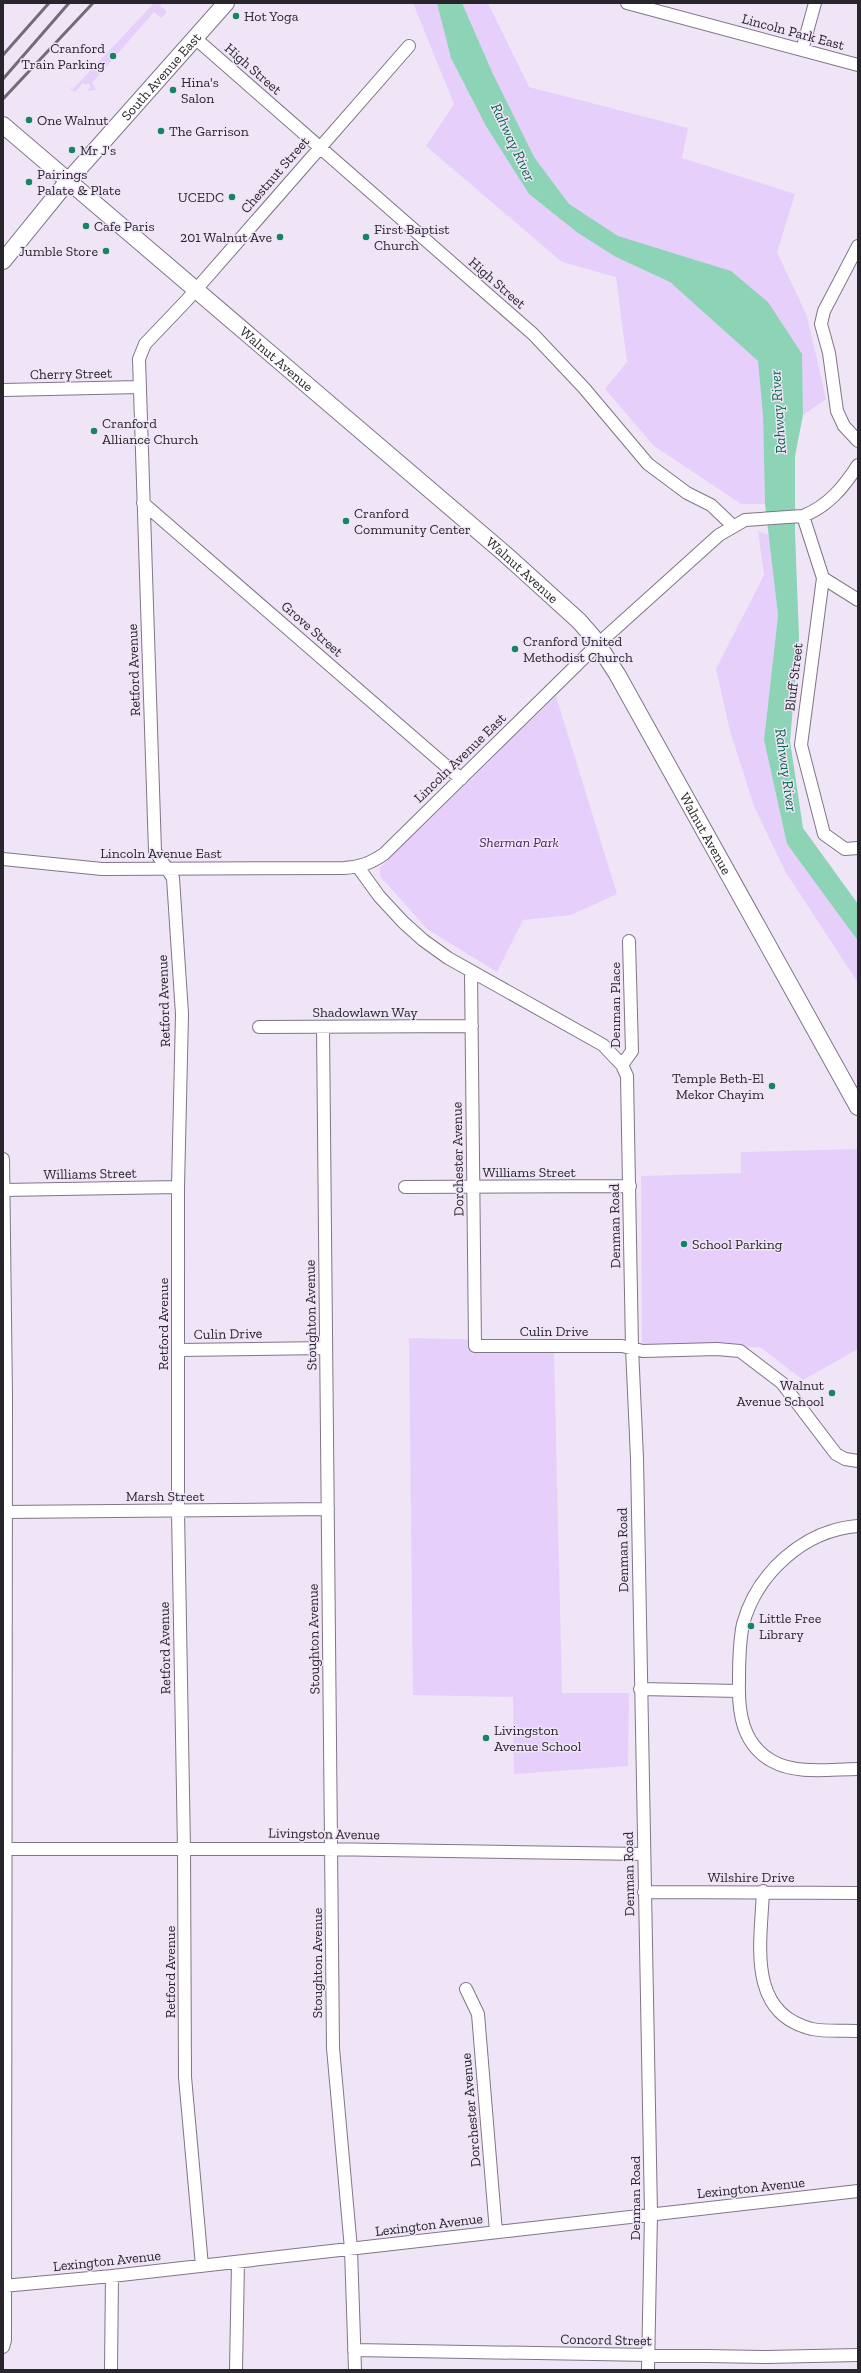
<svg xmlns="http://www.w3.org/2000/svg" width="861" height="2373" viewBox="0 0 861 2373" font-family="'Zilla Slab',serif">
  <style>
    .green { fill: #e7cffc }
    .water { fill: #8dd4b6 }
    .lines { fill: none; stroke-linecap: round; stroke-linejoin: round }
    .street-casing { stroke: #7f7686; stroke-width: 14 }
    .secondary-casing { stroke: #7f7686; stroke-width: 18 }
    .street { stroke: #fff; stroke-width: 12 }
    .secondary { stroke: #fff; stroke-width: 16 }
    .rail { stroke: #726c77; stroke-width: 3 }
    .poi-dot { fill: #148462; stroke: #efe5f7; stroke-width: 1.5 }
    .labels { text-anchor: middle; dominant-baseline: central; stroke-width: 3; stroke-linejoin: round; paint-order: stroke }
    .poi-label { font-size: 14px; fill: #29252c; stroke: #efe5f7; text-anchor: start }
    .street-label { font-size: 14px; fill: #29252c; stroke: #efe5f7 }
    .park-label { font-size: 14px; font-style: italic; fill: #492162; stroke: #efe5f7 }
    .water-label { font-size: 15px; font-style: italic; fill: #0b674c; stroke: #efe5f7 }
  </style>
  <rect width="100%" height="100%" fill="#efe5f7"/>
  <!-- green -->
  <path class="green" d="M154,3H162L160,6L166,10V13L161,18L154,12L92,83L96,90L87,91L91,86L88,83L86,85L83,83L75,92L66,85L73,89Z
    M413,3H488L529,87L688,128L682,158L795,194L777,252L807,316L826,399L803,415H763L765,504H741L654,446L605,389L627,362L616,277L562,262L426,146L454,104Z
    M758,531L769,535L778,615L764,740L787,844L858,941V983L785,871L754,806L730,731L716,669L764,575Z
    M556,696L617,894L571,915L523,920L497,972L427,929L380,876V868Z
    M858,1149V1349L803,1380L760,1347L554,1352L562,1693H629L628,1766L514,1774L513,1697L413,1695L409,1338L642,1344L641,1176L741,1173V1152Z"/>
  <!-- water -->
  <path class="water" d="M437,3H462L493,74L534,157L569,204L618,236L731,271L768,302L802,354L803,415L795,456V532L799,637L790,741L803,828L858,904V941L787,844L764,740L778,615L765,504L763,415L758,361L670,282L616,257L578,233L529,194L486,126L451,58Z"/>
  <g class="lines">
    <defs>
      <path id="street" d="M627,3L858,65
        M195,38L533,334L584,388L648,464L687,493L711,505L733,526
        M802,50L815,3
        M858,246L824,311L821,324L829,353L837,411L844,426L858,441
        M3,390L140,387
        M143,503L461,779
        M803,516L823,578L858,600
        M823,578L801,745L824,834L845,849L858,848
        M3,859L102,869L344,868C360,867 371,863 384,854L598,644L719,535L745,520L803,516C828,506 843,488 858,465
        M358,867L379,896L403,922L423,940L448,958L603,1045L622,1065L627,1076L632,1348L637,1458L651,2214L648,2370
        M471,971L475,1346H622L643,1351L717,1349L740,1351L782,1383L836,1454L845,1459L858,1461
        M259,1027L472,1026
        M323,1027L333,2048L351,2249L355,2370
        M622,1065L632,1051L629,941
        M3,1159L6,1398L5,2340L3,2347
        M405,1187L630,1186
        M3,1190L178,1187
        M178,1350L326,1348
        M3,1512L328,1509
        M858,1526C804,1530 757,1573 743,1624C739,1643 739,1662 739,1681C738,1712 742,1744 772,1761C797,1775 830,1769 858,1769
        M640,1689L739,1691
        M5,1849H321L643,1854
        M763,1891C761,1942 746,2013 812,2029C827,2032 843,2030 858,2031
        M644,1892L858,1893
        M466,1989L478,2014L496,2232
        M202,2266L185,2077L184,1849L178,1511V1187L182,1014L173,878L155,851L139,359L145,344L186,301L409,46
        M3,2286L112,2276L858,2191
        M354,2350L767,2357L858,2355
        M111,2370L112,2276
        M236,2370L238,2262"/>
      <g id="secondary">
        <path id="s1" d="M3,125L505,554L579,621L593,637L617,674L858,1107"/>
        <path id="s2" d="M3,261L68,181L226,3"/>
      </g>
    </defs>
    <!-- street casing -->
    <use href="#street" class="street-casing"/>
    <!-- secondary casing -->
    <use href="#secondary" class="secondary-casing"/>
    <!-- street -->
    <use href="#street" class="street"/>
    <!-- secondary -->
    <use href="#secondary" class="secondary"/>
    <!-- rail -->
    <path class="rail" d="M3,55L49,3
      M3,79L69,3
      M3,99L93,3"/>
  </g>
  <!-- markers -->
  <g class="poi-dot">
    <circle cx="236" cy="16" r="4"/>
    <circle cx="113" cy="56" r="4"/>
    <circle cx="173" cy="90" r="4"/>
    <circle cx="29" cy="120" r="4"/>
    <circle cx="161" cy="131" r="4"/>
    <circle cx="72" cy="150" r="4"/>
    <circle cx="29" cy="182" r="4"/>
    <circle cx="232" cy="197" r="4"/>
    <circle cx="86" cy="226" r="4"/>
    <circle cx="280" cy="237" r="4"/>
    <circle cx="366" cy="237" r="4"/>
    <circle cx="106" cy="251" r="4"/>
    <circle cx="94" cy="431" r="4"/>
    <circle cx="346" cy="521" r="4"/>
    <circle cx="515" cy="649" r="4"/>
    <circle cx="772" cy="1086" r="4"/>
    <circle cx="684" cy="1244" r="4"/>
    <circle cx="832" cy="1393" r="4"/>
    <circle cx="751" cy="1626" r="4"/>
    <circle cx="486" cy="1738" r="4"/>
  </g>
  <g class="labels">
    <!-- poi labels -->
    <g class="poi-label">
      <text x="244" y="16">Hot Yoga</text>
      <text x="105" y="48" text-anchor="end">Cranford<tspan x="105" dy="16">Train Parking</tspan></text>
      <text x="181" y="82">Hina's<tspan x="181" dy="16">Salon</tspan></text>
      <text x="37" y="120">One Walnut</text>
      <text x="169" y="131">The Garrison</text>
      <text x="80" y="150">Mr J's</text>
      <text x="37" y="174">Pairings<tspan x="37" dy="16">Palate &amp; Plate</tspan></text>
      <text x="224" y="197" text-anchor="end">UCEDC</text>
      <text x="94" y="226">Cafe Paris</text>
      <text x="374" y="229">First Baptist<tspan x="374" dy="16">Church</tspan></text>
      <text x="272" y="237" text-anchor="end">201 Walnut Ave</text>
      <text x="98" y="251" text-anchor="end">Jumble Store</text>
      <text x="102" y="423">Cranford<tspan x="102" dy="16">Alliance Church</tspan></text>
      <text x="354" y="513">Cranford<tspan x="354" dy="16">Community Center</tspan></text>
      <text x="523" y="641">Cranford United<tspan x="523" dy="16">Methodist Church</tspan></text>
      <text x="764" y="1078" text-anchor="end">Temple Beth-El<tspan x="764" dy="16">Mekor Chayim</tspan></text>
      <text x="692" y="1244">School Parking</text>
      <text x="824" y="1385" text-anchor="end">Walnut<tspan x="824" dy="16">Avenue School</tspan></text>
      <text x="759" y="1618">Little Free<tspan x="759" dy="16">Library</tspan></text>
      <text x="494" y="1730">Livingston<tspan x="494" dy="16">Avenue School</tspan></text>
    </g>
    <!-- street labels -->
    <g class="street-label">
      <text transform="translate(793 32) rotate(15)">Lincoln Park East</text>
      <text transform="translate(253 69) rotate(41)">High Street</text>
      <text stroke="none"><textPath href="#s2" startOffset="243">South Avenue East</textPath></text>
      <text transform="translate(275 175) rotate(-49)">Chestnut Street</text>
      <text transform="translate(497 283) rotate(41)">High Street</text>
      <text stroke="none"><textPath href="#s1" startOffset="360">Walnut Avenue</textPath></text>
      <text transform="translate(71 374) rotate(-1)">Cherry Street</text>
      <text stroke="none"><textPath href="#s1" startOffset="684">Walnut Avenue</textPath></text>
      <text transform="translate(312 629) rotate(41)">Grove Street</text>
      <text transform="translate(134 670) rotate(-92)">Retford Avenue</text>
      <text transform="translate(794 677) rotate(-83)">Bluff Street</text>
      <text transform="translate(460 758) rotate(-44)">Lincoln Avenue East</text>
      <text stroke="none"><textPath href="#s1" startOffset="1008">Walnut Avenue</textPath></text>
      <text x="161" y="853">Lincoln Avenue East</text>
      <text transform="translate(164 1001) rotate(-92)">Retford Avenue</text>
      <text transform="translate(615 1005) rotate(-90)">Denman Place</text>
      <text x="365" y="1012">Shadowlawn Way</text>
      <text transform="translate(458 1159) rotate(-91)">Dorchester Avenue</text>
      <text x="529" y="1172">Williams Street</text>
      <text transform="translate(90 1174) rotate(-1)">Williams Street</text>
      <text transform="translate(615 1226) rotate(-91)">Denman Road</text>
      <text transform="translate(311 1315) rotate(-91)">Stoughton Avenue</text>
      <text transform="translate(163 1324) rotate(-90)">Retford Avenue</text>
      <text x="554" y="1331">Culin Drive</text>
      <text transform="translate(228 1334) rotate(-1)">Culin Drive</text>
      <text x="165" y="1496">Marsh Street</text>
      <text transform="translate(623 1550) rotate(-91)">Denman Road</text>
      <text transform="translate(314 1639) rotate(-91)">Stoughton Avenue</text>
      <text transform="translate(165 1648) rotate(-91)">Retford Avenue</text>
      <text transform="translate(324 1834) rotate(1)">Livingston Avenue</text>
      <text transform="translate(629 1874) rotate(-91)">Denman Road</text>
      <text x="751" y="1877">Wilshire Drive</text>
      <text transform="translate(317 1963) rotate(-90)">Stoughton Avenue</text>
      <text transform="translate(170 1972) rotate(-90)">Retford Avenue</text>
      <text transform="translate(471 2110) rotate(-95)">Dorchester Avenue</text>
      <text transform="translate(751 2188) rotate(-6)">Lexington Avenue</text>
      <text transform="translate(635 2198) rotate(-90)">Denman Road</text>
      <text transform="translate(429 2225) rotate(-7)">Lexington Avenue</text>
      <text transform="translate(107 2261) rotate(-6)">Lexington Avenue</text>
      <text transform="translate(606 2340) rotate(1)">Concord Street</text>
    </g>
    <!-- park labels -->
    <g class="park-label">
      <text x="519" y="842">Sherman Park</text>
    </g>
    <!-- water labels -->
    <g class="water-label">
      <text transform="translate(513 142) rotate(65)">Rahway River</text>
      <text transform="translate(778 412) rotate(-94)">Rahway River</text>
      <text transform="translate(786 770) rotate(82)">Rahway River</text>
    </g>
  </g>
  <!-- border -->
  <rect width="861" height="2373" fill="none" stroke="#29252c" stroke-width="8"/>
</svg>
